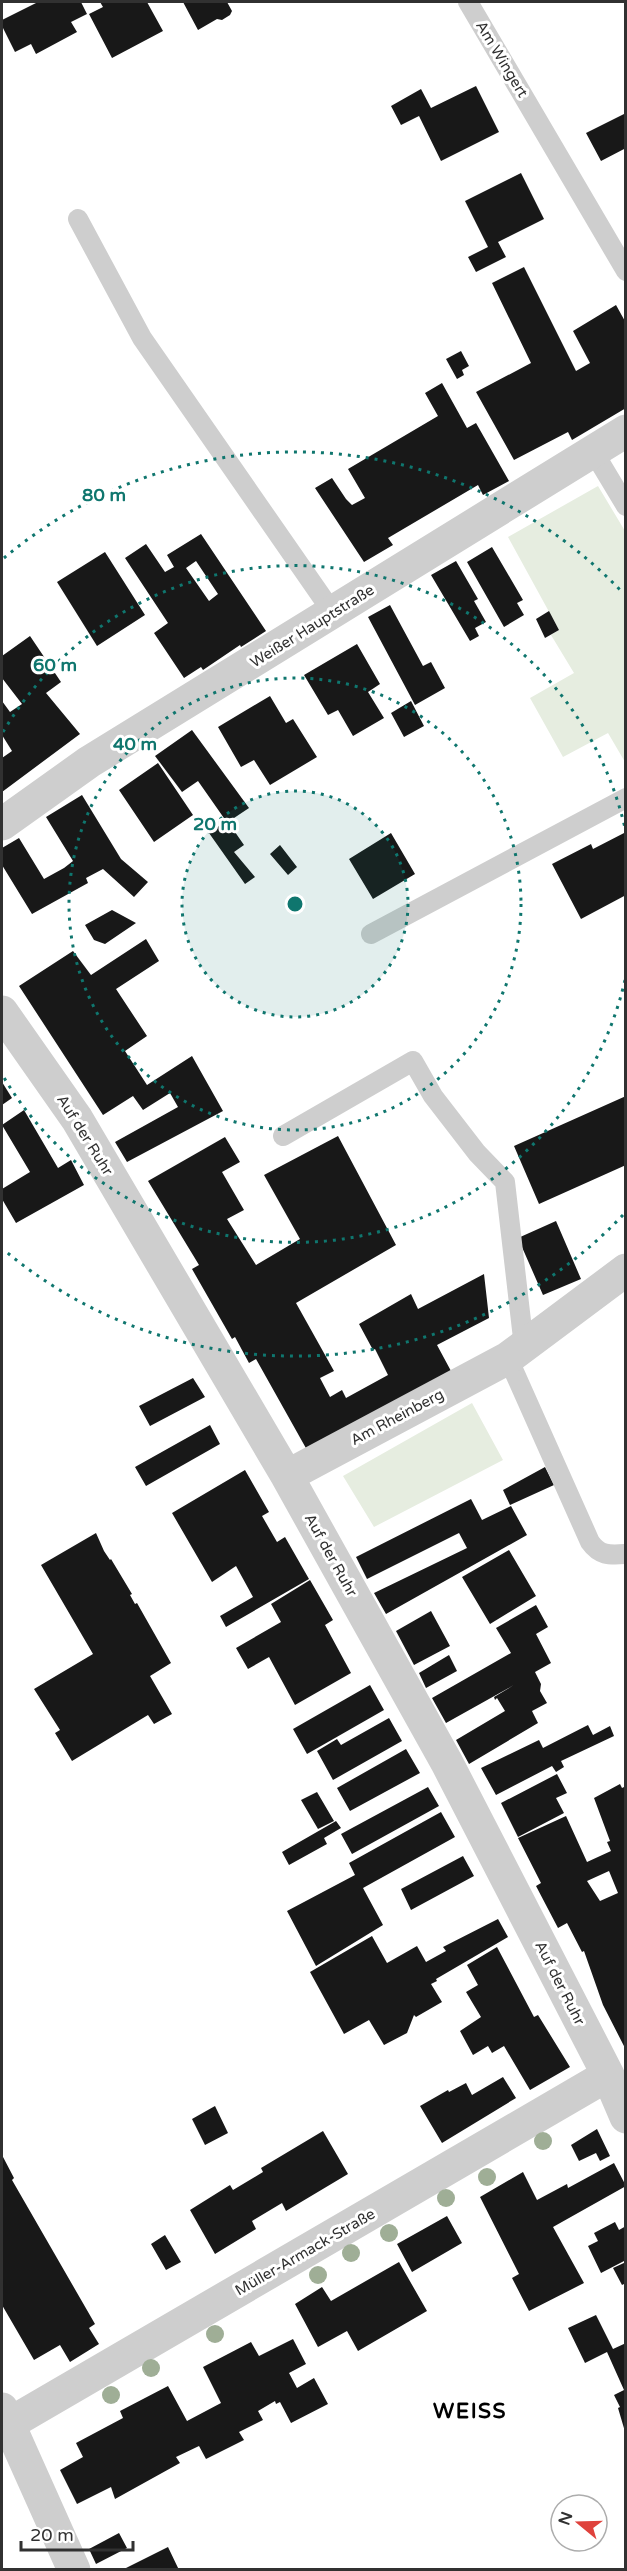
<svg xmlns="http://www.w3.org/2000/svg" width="627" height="2571" viewBox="0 0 627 2571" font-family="'Varela Round',sans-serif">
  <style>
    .green { fill: #e6ede0 }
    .building { fill: #181818; fill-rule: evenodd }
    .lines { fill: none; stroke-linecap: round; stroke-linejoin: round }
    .lane { stroke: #cecece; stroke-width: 20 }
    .street { stroke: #cecece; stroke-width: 33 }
    .tree { fill: #9fae96 }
    .ring { fill: none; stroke: #0f766e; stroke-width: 3; stroke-dasharray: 3 6 }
    .labels { text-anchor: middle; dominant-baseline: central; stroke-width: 6; stroke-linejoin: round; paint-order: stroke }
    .street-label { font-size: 15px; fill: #313131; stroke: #fff }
    .district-label { font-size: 21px; font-weight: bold; letter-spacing: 1.5px; fill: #000; stroke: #fff }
    .centre { fill: #0f766e; stroke: #fff; stroke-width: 3 }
    .ring-label { font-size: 18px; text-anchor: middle; font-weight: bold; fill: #0f766e; stroke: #fff; stroke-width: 6; stroke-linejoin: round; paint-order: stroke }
  </style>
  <rect width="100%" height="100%" fill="#fff"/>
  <!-- green -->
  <path class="green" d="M598,486L625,531V762L608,733L563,757L530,698L574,673L551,635L559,630L508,537Z
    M472,1403L503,1460L374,1527L343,1476Z"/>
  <!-- building -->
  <path class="building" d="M38,2H81L87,14L71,22L77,32L36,54L31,44L15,52L2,26V20Z
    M100,2H147L163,31L112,58L89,14L103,7Z
    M183,2H227L232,11L230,15L222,20L217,19L198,30Z
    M476,86L499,132L441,161L419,116L401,125L391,106L421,89L431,108Z
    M626,113V148L601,161L586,133Z
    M521,173L544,219L498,242L506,257L476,272L468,257L488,247L465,201Z
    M524,267L576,371L590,363L573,331L616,305L626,323V408L572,440L568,432L514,460L476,392L531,363L492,283Z
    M461,351L469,366L462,370L464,375L457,379L446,359Z
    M442,383L467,428L476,423L509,481L483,495L478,485L388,538L393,545L364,562L315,488L332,478L346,499L352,505L365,498L348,469L438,416L425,393Z
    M201,534L266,631L241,647L240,645L203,670L201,667L184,678L154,633L168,623L125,558L146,544L165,572L174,567L167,555ZM196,561L218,594L209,601L186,568Z
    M492,547L523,600L517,603L524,615L504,627L467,562Z
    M105,552L145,615L97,646L57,582Z
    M456,561L478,599L474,601L486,622L475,628L479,636L470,641L431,575Z
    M390,605L423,666L431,662L445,688L415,705L368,617Z
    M549,611L559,630L545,638L536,619Z
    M30,636L61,682L46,693L80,734L2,792V758L12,751L2,735V701L10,712L22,704L2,678V656Z
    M357,644L380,684L368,692L384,718L353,736L338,710L328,715L304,675Z
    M270,696L286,723L293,719L317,757L270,785L254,760L241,767L218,727Z
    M411,701L424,726L404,737L391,713Z
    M192,730L249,808L228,822L244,845L234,852L255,877L245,884L209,833L226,821L198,781L182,792L155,756Z
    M158,763L193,815L154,842L119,790Z
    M82,795L121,859L148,882L134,897L103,869L86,878L88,883L32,914L2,865V848L19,838L44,879L64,868L73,861L46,817Z
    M626,832V895L581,919L552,864L591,844L593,849Z
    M391,833L415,874L373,899L349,859Z
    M280,845L297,867L288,875L270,854Z
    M112,910L136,923L105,944L94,940L85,925Z
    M146,939L159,961L116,989L147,1036L125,1051L147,1085L192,1056L223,1111L127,1162L115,1142L178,1107L170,1093L143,1110L133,1096L103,1115L19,986L73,951L91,975Z
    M2,1082L12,1098L2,1105Z
    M626,1096V1165L539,1204L514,1146Z
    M24,1110L58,1168L71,1160L84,1185L16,1223L2,1199V1189L30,1172L2,1125Z
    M338,1136L396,1245L296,1303L334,1371L320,1378L330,1397L342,1390L346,1398L388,1375L375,1349L373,1350L359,1324L411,1294L418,1309L484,1274L489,1318L437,1345L451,1371L307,1450L256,1359L249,1363L235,1337L232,1339L192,1269L199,1265L148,1181L225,1137L240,1162L222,1172L244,1210L227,1219L256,1265L300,1239L264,1175Z
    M556,1221L581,1279L543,1295L518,1238Z
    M193,1378L205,1397L150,1426L139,1406Z
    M210,1425L220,1444L146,1486L135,1467Z
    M545,1467L554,1485L510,1505L503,1490Z
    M245,1470L269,1512L262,1516L277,1542L285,1537L309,1579L226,1627L220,1616L253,1597L236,1566L212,1582L172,1513Z
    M471,1499L482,1520L511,1506L527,1535L386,1614L374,1593L467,1548L459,1533L367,1579L356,1557Z
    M96,1533L104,1551L110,1560L111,1559L132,1594L130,1595L135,1604L137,1603L171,1663L150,1676L172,1714L154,1724L148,1715L72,1761L55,1733L60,1730L34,1689L93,1654L41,1565Z
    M509,1550L536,1596L490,1624L462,1577Z
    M310,1580L333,1620L325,1625L351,1673L295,1705L269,1657L248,1669L236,1648L281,1622L271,1604Z
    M536,1605L548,1627L536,1634L551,1663L535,1672L541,1684L540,1691L547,1703L532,1711L538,1723L469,1764L456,1740L505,1711L497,1698L495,1700L494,1697L514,1685L446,1723L432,1698L511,1653L496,1628Z
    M431,1611L450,1646L414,1665L396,1631Z
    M449,1655L457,1671L426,1688L419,1673Z
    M370,1685L384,1710L307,1754L293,1729Z
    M389,1718L402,1741L333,1780L317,1751L337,1739L341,1745Z
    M588,1725L593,1735L610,1726L614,1736L561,1761L564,1767L556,1772L552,1766L496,1795L481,1768L539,1740L543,1748Z
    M406,1749L420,1773L350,1811L337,1788Z
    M557,1774L567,1793L556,1798L564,1813L518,1837L501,1803Z
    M620,1784L622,1788L626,1786V2050L603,2005L584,1951L582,1952L567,1923L558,1928L536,1886L541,1883L518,1838L566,1816L587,1862L611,1851L607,1842L610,1841L594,1798ZM609,1871L618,1893L600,1901L587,1881Z
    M428,1787L439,1806L352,1854L341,1834Z
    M317,1792L334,1821L318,1829L301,1800Z
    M441,1812L455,1837L363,1888L383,1925L316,1966L287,1911L355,1875L349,1863Z
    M336,1821L341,1828L324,1838L327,1844L289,1865L282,1852Z
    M463,1856L474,1876L411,1910L401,1889Z
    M498,1919L508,1937L436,1979L437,1981L431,1984L442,2002L416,2017L414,2015L407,2033L384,2045L369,2020L344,2034L310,1972L372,1936L387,1963L417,1946L426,1962L446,1951L443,1947Z
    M497,1947L534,2017L538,2015L570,2067L530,2090L504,2046L492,2053L488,2046L473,2055L460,2031L481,2017L466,1992L478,1985L467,1965Z
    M503,2077L516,2098L442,2143L420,2106L448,2090L449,2092L466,2083L472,2095Z
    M215,2106L228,2133L205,2145L192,2119Z
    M597,2129L610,2156L600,2161L596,2153L579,2161L571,2145Z
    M323,2131L348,2174L286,2211L282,2203L252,2221L256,2229L215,2254L190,2210L230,2185L233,2190L263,2172L261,2168Z
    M2,2155L14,2178L12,2180L95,2324L89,2328L99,2344L70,2362L60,2345L34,2360L2,2305Z
    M614,2163L626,2186L553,2227L584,2283L529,2311L512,2278L519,2274L480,2197L523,2172L537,2200L567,2184L568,2188Z
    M447,2216L462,2243L412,2272L397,2244Z
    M615,2222L619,2230L626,2226V2260L601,2273L588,2246L598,2241L594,2233Z
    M165,2235L181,2262L166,2270L151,2244Z
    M399,2262L427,2311L358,2351L347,2331L318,2347L295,2304L322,2287L331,2301Z
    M626,2262V2283L622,2285L613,2268Z
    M596,2315L613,2349L626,2343V2435L618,2408L620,2407L614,2395L624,2390L607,2352L585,2363L568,2328Z
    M293,2339L306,2364L289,2373L297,2388L314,2378L328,2404L291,2423L280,2402L276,2404L275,2401L258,2411L263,2420L239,2432L244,2440L206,2459L199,2446L176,2457L180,2463L115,2499L111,2487L77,2504L60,2470L83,2457L76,2443L123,2418L120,2411L168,2386L187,2421L221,2403L203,2367L251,2342L259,2356Z
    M119,2533L127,2548L96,2564L89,2549Z
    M168,2547L179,2570H122Z"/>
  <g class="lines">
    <!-- lane -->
    <path class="lane" d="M468,2L626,271
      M78,219L142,338L333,613
      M593,451L626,506
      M371,934L626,798
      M283,1136L413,1061L433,1096L477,1153L505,1182L524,1347
      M508,1358L590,1542C600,1556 609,1555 626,1554"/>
    <!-- street -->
    <path class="street" d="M2,824L89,762L626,431
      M2,1012L77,1119L287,1476L447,1763L608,2075L626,2117
      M287,1476L508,1358L626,1270
      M2,2409L74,2570
      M2,2428L608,2075"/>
  </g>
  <!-- trees -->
  <g class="tree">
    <circle cx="543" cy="2141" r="9"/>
    <circle cx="487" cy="2177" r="9"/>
    <circle cx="446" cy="2198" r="9"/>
    <circle cx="389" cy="2233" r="9"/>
    <circle cx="351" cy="2253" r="9"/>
    <circle cx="318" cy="2275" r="9"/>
    <circle cx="215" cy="2334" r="9"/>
    <circle cx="151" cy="2368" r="9"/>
    <circle cx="111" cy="2395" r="9"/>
  </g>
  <!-- distance rings -->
  <circle cx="295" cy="904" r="113" fill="#0f766e" fill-opacity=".12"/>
  <g class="ring">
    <circle cx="295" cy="904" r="113"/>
    <circle cx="295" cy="904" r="226"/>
    <path d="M625 980A339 339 0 0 1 3 1076M3 732A339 339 0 0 1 625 828"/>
    <path d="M623 1215A452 452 0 0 1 4 1250M4 558A452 452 0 0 1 623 593"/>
  </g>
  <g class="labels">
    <!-- street labels -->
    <g class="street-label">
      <text transform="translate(502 59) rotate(59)">Am Wingert</text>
      <text transform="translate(312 626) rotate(-32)">Weißer Hauptstraße</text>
      <text transform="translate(85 1135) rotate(58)">Auf der Ruhr</text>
      <text transform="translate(397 1417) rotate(-28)">Am Rheinberg</text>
      <text transform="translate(331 1555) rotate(61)">Auf der Ruhr</text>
      <text transform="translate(560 1983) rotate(63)">Auf der Ruhr</text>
      <text transform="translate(305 2252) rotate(-30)">Müller-Armack-Straße</text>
    </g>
    <!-- district labels -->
    <g class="district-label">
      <text x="470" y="2411">WEISS</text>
    </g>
  </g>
  <circle cx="295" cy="904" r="9" class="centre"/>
  <g class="ring-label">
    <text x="104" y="501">80 m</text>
    <text x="55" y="671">60 m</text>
    <text x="135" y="750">40 m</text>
    <text x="215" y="830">20 m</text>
  </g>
  <!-- border -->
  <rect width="627" height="2571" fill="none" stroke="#313131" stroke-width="6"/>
  <!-- north arrow -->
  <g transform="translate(579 2523) rotate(289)"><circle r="28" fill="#ffffff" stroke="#adadad" stroke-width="1.5"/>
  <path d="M0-4.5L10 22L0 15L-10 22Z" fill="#df423c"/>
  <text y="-9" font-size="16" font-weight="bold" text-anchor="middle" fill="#313131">N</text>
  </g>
  <!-- scale -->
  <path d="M21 2541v9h112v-9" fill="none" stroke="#313131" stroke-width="3"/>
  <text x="30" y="2541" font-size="18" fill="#313131" stroke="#ffffff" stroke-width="4.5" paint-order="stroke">20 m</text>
</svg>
